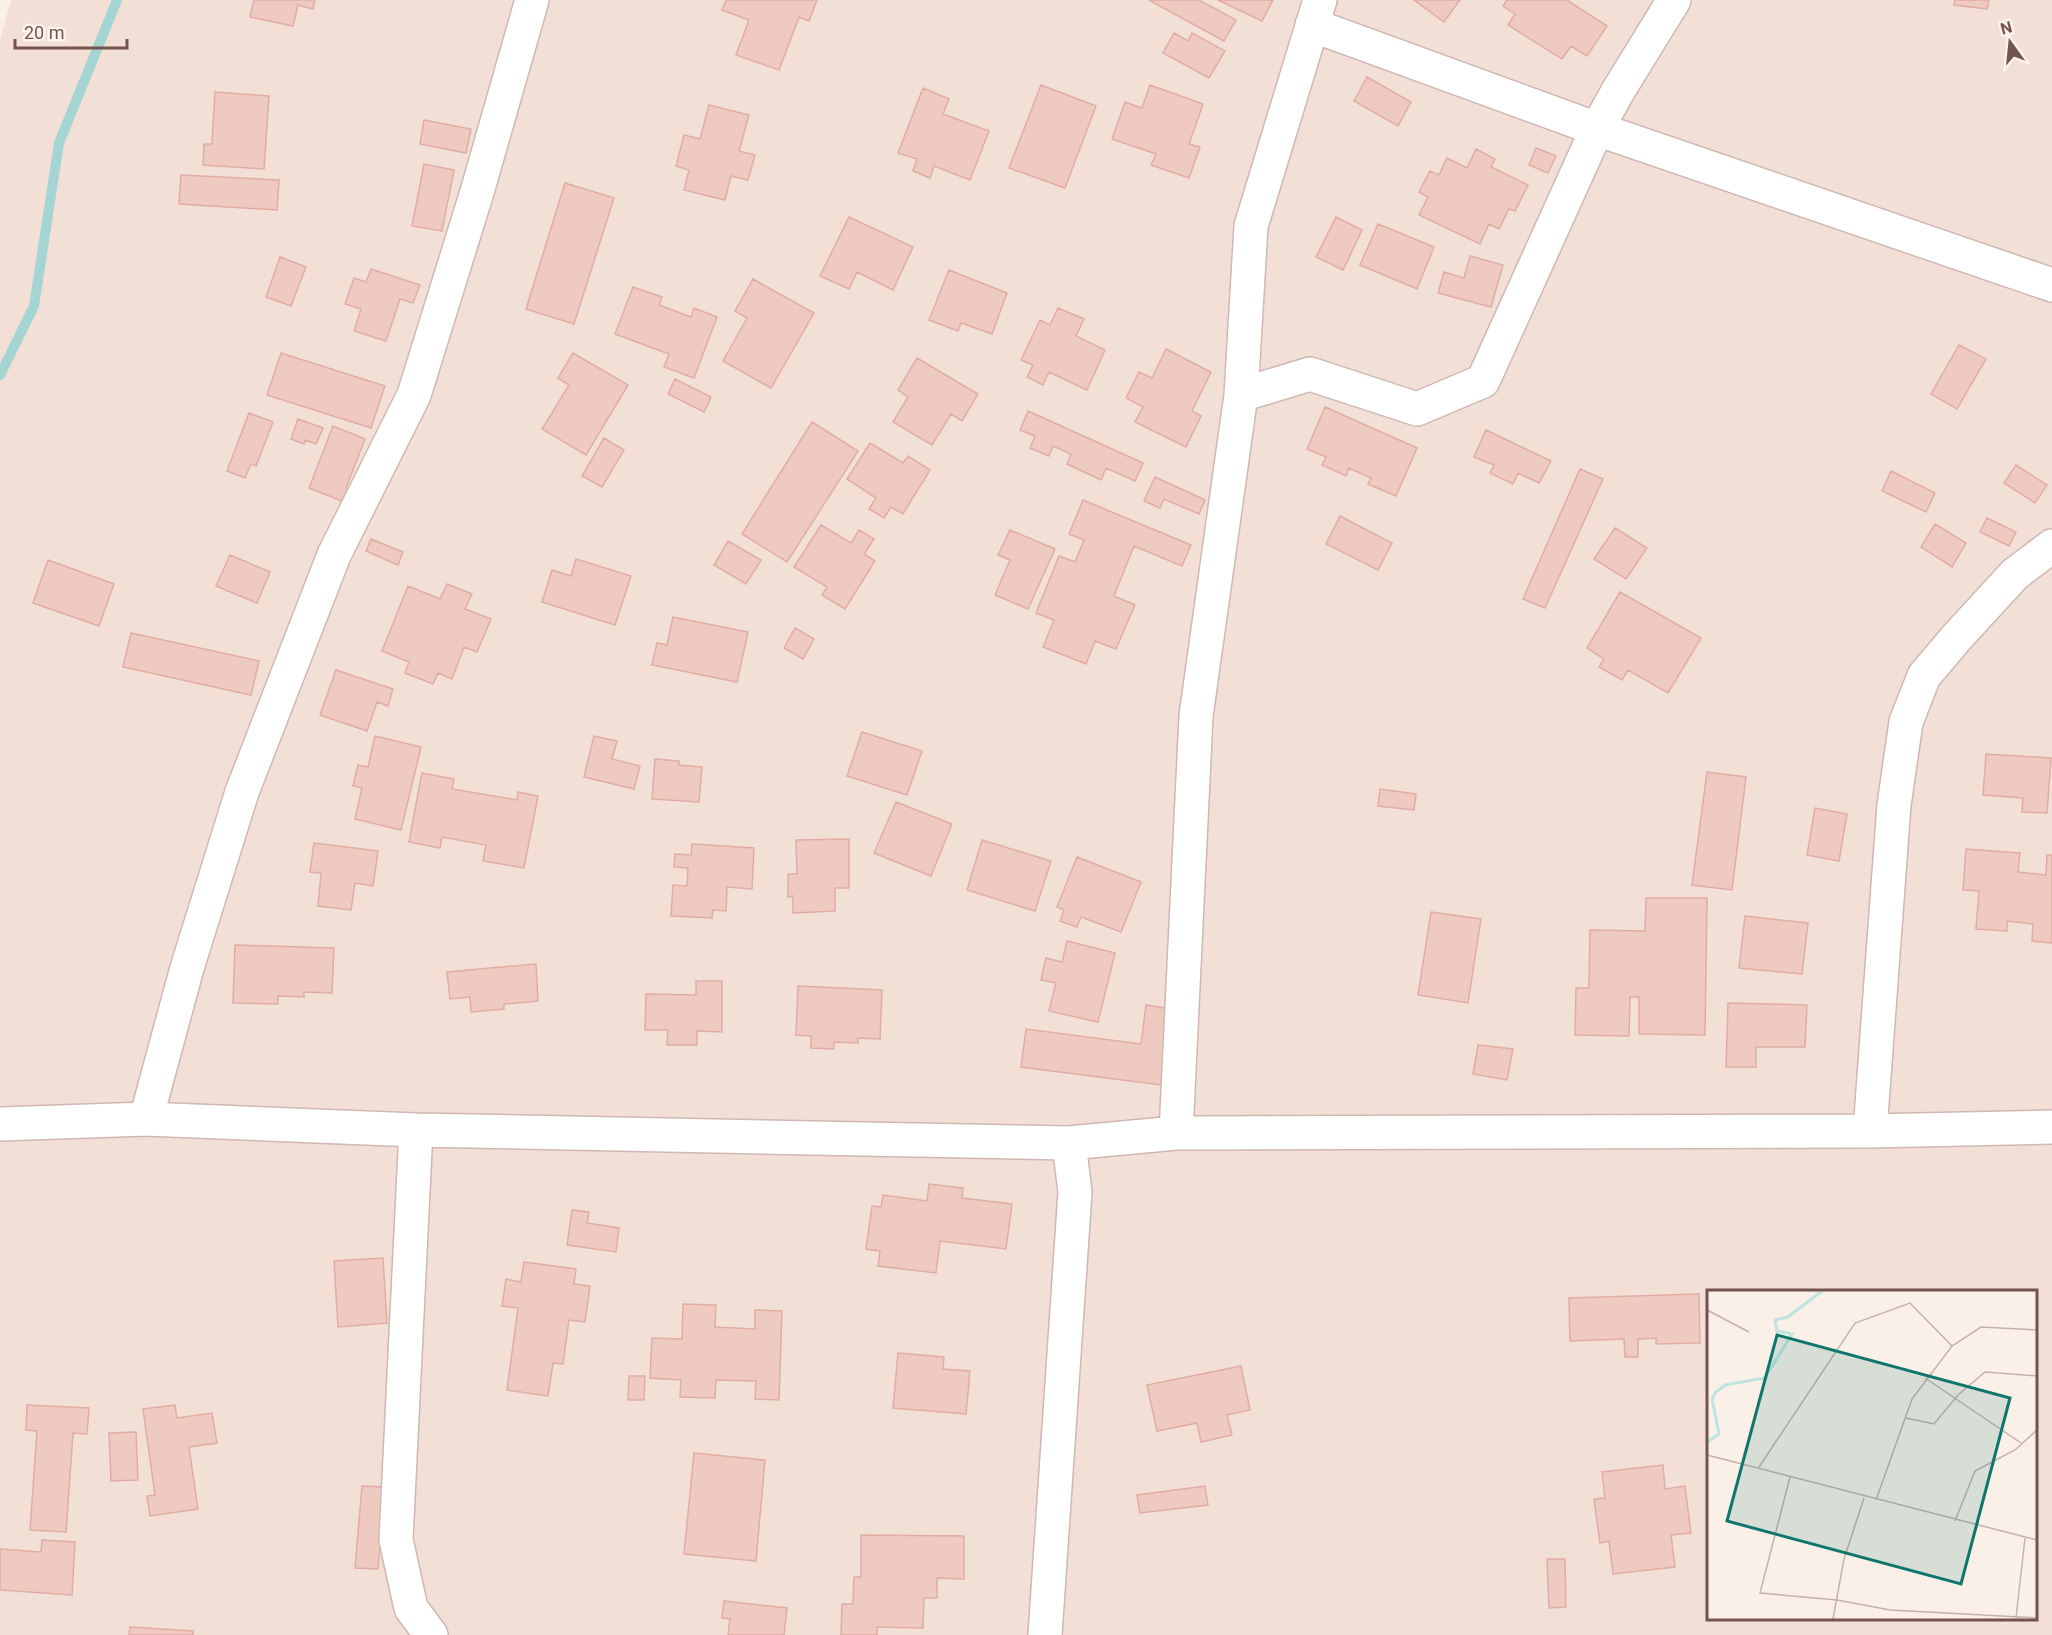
<svg xmlns="http://www.w3.org/2000/svg" width="2052" height="1635" viewBox="0 0 2052 1635" font-family="Roboto,sans-serif">
  <style>
    .residential { fill: #f2e0d7; fill-rule: evenodd }
    .lines { fill: none; stroke-linecap: round; stroke-linejoin: round }
    .stream { stroke: #a4d5d3; stroke-width: 10 }
    .building { fill: #efcac1; stroke: #e1ada2; stroke-width: 1.5 }
    .minor-casing { stroke: #cfb8b1; stroke-width: 36 }
    .minor { stroke: #fff; stroke-width: 33 }
    .inset-river { fill: none; stroke: #bde4e2; stroke-width: 3 }
    .inset-road { fill: none; stroke: #c5b1aa; stroke-width: 1.5 }
    .view { fill: #0f766e; fill-opacity: 0.15; stroke: #0f766e; stroke-width: 3 }
    .inset-edge { fill: none; stroke: #74534d; stroke-width: 3 }
  </style>
  <rect width="100%" height="100%" fill="#fbf0e8"/>
  <!-- residential -->
  <path class="residential" d="M11,0H2052V1635H0V40ZM1708,1292H2036V1618H1708Z"/>
  <g class="lines">
    <!-- stream -->
    <path class="stream" d="M0,375L34,306L59,143L117,0"/>
  </g>
  <!-- building -->
  <path class="building" d="M254,0H315L313,9L298,5L293,26L250,17Z
    M726,0H817L809,21L799,17L779,70L736,55L749,20L722,10Z
    M1149,0H1199L1236,20L1224,41Z
    M1218,0H1273L1262,21Z
    M1414,0H1460L1444,22Z
    M1507,0H1567L1607,26L1587,56L1571,46L1562,59L1508,25L1515,14L1503,6Z
    M1955,0H1989L1987,9L1954,5Z
    M1174,33L1188,41L1192,33L1225,51L1209,78L1163,53Z
    M1367,77L1411,102L1398,126L1354,101Z
    M1041,85L1096,106L1065,188L1009,168Z
    M1150,85L1203,104L1189,144L1200,147L1189,178L1151,165L1156,154L1112,139L1125,102L1142,108Z
    M923,88L949,99L943,114L989,131L970,180L934,166L930,178L913,171L917,159L898,153Z
    M215,92L269,96L264,169L203,165L204,144H212Z
    M709,105L749,115L739,151L755,155L748,180L731,176L725,200L684,190L689,170L676,166L684,135L700,139Z
    M424,120L471,129L466,153L420,144Z
    M1536,148L1556,156L1548,173L1529,165Z
    M1476,149L1495,159L1491,167L1528,185L1515,211L1509,209L1499,229L1489,224L1480,244L1419,215L1428,197L1419,192L1430,171L1439,175L1447,158L1467,168Z
    M424,164L454,170L442,231L412,226Z
    M181,175L279,180L277,210L179,204Z
    M565,183L614,198L574,324L526,309Z
    M849,217L913,247L893,290L857,272L849,289L820,276Z
    M1336,217L1362,230L1343,270L1316,257Z
    M1378,224L1434,247L1417,289L1360,265Z
    M1470,256L1503,265L1491,307L1438,293L1444,272L1464,278Z
    M280,257L306,267L291,306L266,297Z
    M371,269L420,285L413,303L400,299L386,341L354,331L361,309L345,304L354,278L366,282Z
    M949,270L1007,293L992,334L961,323L958,331L929,320Z
    M753,279L814,313L771,388L723,361L747,318L735,311Z
    M633,287L662,297L659,305L691,317L694,308L717,317L694,378L664,367L669,354L615,334Z
    M1058,308L1084,319L1076,336L1105,350L1087,390L1049,372L1043,385L1027,377L1033,365L1021,360L1040,320L1050,325Z
    M1959,345L1986,359L1957,409L1931,394Z
    M1166,349L1211,372L1192,411L1201,416L1186,447L1135,422L1143,407L1126,398L1139,372L1152,378Z
    M281,353L385,386L371,428L267,395Z
    M573,353L628,385L586,455L542,429L569,385L558,378Z
    M917,358L978,394L962,421L951,414L932,445L893,422L908,397L898,390Z
    M675,379L711,397L704,412L668,394Z
    M1325,407L1417,448L1396,496L1368,484L1371,478L1349,468L1346,476L1322,465L1326,457L1307,449Z
    M1028,411L1143,463L1135,481L1106,468L1101,480L1067,464L1071,454L1053,446L1049,456L1030,448L1035,436L1020,430Z
    M249,413L273,422L256,466L251,464L245,478L227,471Z
    M298,419L323,428L316,444L305,440L304,444L291,439Z
    M812,422L858,451L787,562L742,534Z
    M333,426L365,439L346,488L352,490L347,503L309,488Z
    M1486,430L1551,461L1539,483L1518,473L1513,484L1490,473L1494,465L1474,457Z
    M604,438L624,450L602,487L582,476Z
    M870,443L903,463L908,456L930,470L903,514L891,507L884,518L869,509L876,498L847,479Z
    M2016,465L2047,485L2035,503L2004,483Z
    M1580,469L1603,479L1545,608L1523,599Z
    M1891,471L1935,493L1926,512L1882,491Z
    M1155,477L1205,500L1199,514L1164,499L1160,508L1144,501Z
    M1083,500L1191,545L1182,566L1134,546L1114,596L1135,605L1116,649L1095,641L1086,664L1043,647L1054,620L1036,613L1059,556L1075,562L1084,540L1069,534Z
    M1340,516L1392,543L1378,570L1326,544Z
    M1987,518L2016,532L2009,546L1980,532Z
    M1935,524L1966,543L1952,567L1921,547Z
    M821,525L851,543L859,530L874,539L864,554L875,561L845,609L822,595L827,587L794,567Z
    M1615,528L1647,548L1626,579L1594,559Z
    M1010,530L1055,549L1028,609L995,595L1010,560L998,555Z
    M371,539L403,552L398,565L366,551Z
    M728,541L761,560L746,584L714,565Z
    M230,555L270,572L257,603L216,586Z
    M576,559L631,576L615,625L542,602L552,570L571,576Z
    M48,560L114,584L99,626L33,603Z
    M447,584L472,594L465,609L491,619L477,652L464,647L452,679L438,673L433,684L405,673L409,662L382,651L408,586L440,599Z
    M1620,592L1701,638L1668,693L1628,670L1622,680L1599,667L1604,659L1587,648Z
    M673,617L748,632L737,682L652,665L657,643L667,645Z
    M795,628L814,639L803,659L784,648Z
    M131,633L259,661L251,695L123,667Z
    M336,670L393,689L388,706L377,702L367,731L320,715Z
    M862,732L922,751L907,795L847,776Z
    M375,736L421,747L401,830L355,819L362,788L353,786L358,765L368,767Z
    M594,736L617,741L612,759L640,766L634,789L584,777Z
    M1986,754L2051,758L2047,813L2022,812L2023,798L1983,795Z
    M655,759L679,761V765L702,767L699,802L652,799Z
    M1707,772L1746,777L1732,890L1692,885Z
    M422,773L454,779L452,789L517,800L518,792L538,796L524,868L483,861L486,845L442,837L440,848L409,842Z
    M1380,789L1416,794L1414,810L1378,806Z
    M896,802L952,824L931,876L874,853Z
    M1815,808L1847,814L1839,861L1807,855Z
    M849,839V888H835V911L793,913V896L788,897V874H797L796,840Z
    M982,840L1051,861L1035,911L967,890Z
    M314,843L378,851L373,886L355,883L351,910L318,906L321,873L310,872Z
    M692,844L754,848L752,889L727,887L726,911L713,910L712,918L671,916L673,885L687,886L688,868L674,867L675,854L691,855Z
    M1966,849L2020,853L2018,872L2046,875L2047,855H2052V943L2032,941L2033,924L2007,921V931L1976,929L1979,891L1963,890Z
    M1077,857L1141,882L1121,932L1081,917L1077,927L1060,921L1064,910L1057,907Z
    M1646,898H1707L1705,1035L1639,1034V997H1630L1629,1036L1575,1035L1576,988H1589L1590,930L1645,931Z
    M1431,912L1481,919L1468,1003L1418,995Z
    M1745,916L1808,923L1802,974L1739,968Z
    M1067,941L1115,953L1098,1022L1049,1011L1056,983L1041,980L1046,958L1062,962Z
    M235,945L334,948L332,993L304,992V997L278,996V1004L233,1003Z
    M536,964L538,1001L504,1004V1009L471,1012L470,997L450,999L447,972Z
    M696,981H722V1032L697,1031V1045H667L668,1030H645L646,994L696,995Z
    M798,986L882,990L880,1039L858,1038V1043L834,1042V1049L811,1048V1036L796,1035Z
    M1728,1003L1807,1005L1805,1047H1756V1067H1726Z
    M1146,1005L1171,1009L1161,1085L1021,1067L1026,1029L1141,1044Z
    M1478,1045L1513,1049L1507,1080L1473,1074Z
    M929,1184L963,1188L962,1198L1012,1204L1006,1249L940,1241L936,1273L878,1266L880,1251L866,1249L872,1206L881,1207L883,1195L927,1201Z
    M572,1210L589,1212L587,1223L619,1228L616,1252L567,1245Z
    M383,1258L387,1323L338,1327L334,1261Z
    M524,1262L576,1269L574,1284L590,1286L585,1322L569,1320L563,1364L553,1363L548,1396L507,1390L518,1308L502,1306L506,1279L521,1282Z
    M1699,1294L1700,1343L1656,1344V1338L1638,1339V1357H1625L1624,1339L1570,1341L1569,1298Z
    M683,1304L716,1305L715,1327L755,1329V1310L782,1311L779,1400L755,1399L756,1381L716,1380L715,1398L680,1397L681,1380L650,1378L652,1338L682,1339Z
    M898,1353L944,1357L943,1369L970,1371L966,1414L893,1408Z
    M1241,1366L1250,1410L1227,1415L1232,1435L1201,1442L1197,1423L1157,1431L1147,1385Z
    M629,1376H645L644,1400H628Z
    M27,1405L89,1408L87,1434L73,1433L66,1532L30,1530L37,1431L26,1430Z
    M175,1405L177,1418L212,1413L217,1443L189,1447L198,1509L150,1516L147,1496L155,1495L143,1409Z
    M136,1432L138,1480L111,1481L109,1433Z
    M694,1453L765,1460L756,1561L684,1554Z
    M1663,1465L1665,1489L1685,1486L1691,1533L1671,1535L1675,1567L1613,1574L1609,1541L1600,1543L1594,1499L1605,1498L1602,1472Z
    M362,1486L385,1487L378,1569L355,1568Z
    M1205,1486L1208,1505L1140,1513L1137,1495Z
    M861,1535L964,1536V1579L937,1578V1598H924L923,1628L877,1627V1635H841L842,1604H853L854,1577H861Z
    M42,1540L75,1542L72,1595L0,1590V1549L41,1552Z
    M1547,1559H1565L1566,1607L1549,1608Z
    M724,1601L787,1608L784,1635H728L730,1619L722,1618Z
    M130,1627L193,1631V1635H129Z"/>
  <g class="lines">
    <defs>
      <path id="minor" d="M1312,25L1597,129L2052,285
        M1241,395L1310,374L1417,409L1483,381L1597,129L1618,91L1674,0
        M146,1119L187,968L242,792L334,555L414,395L477,192L532,0
        M0,1124L146,1119L416,1130L1069,1143L1176,1133L1870,1131L2052,1127
        M416,1130L396,1540L411,1608L431,1635
        M1870,1131L1894,805L1906,722L1924,676L1957,637L2015,574L2052,546
        M1176,1133L1196,716L1241,395L1251,226L1320,0
        M1045,1635L1075,1192L1069,1143"/>
    </defs>
    <!-- minor casing -->
    <use href="#minor" class="minor-casing"/>
    <!-- minor -->
    <use href="#minor" class="minor"/>
  </g>
  <!-- overview -->
  <g transform="translate(1707 1290)">
    <rect width="330" height="330" fill="#fbf0e8"/>
    <path class="inset-river" d="M0,152L12,144L5,109L9,102L18,95L58,88L85,44L70,41L68,30L81,27L115,1"/>
    <path class="inset-road" d="M0,20L42,42M218,88L314,153M199,128L227,134L251,105L278,82L330,86M0,165L330,250M52,177L148,33L203,13L245,56M83,187L53,303L130,310L183,320L330,328M169,210L205,109L245,56L274,37L330,40M248,231L268,181L308,160L330,140M309,328L318,248M126,329L137,269L157,208"/>
    <path class="view" d="M70,45L303,108L254,294L20,231Z"/>
    <rect width="330" height="330" class="inset-edge"/>
  </g>
  <!-- north arrow -->
  <g transform="translate(2010 42) rotate(345)" stroke="#fef4ee" stroke-width="4.5" paint-order="stroke">
  <path d="M0-4.5L10 22L0 15L-10 22Z" fill="#74534d"/>
  <text y="-9" font-size="16" font-weight="bold" text-anchor="middle" fill="#74534d">N</text>
  </g>
  <!-- scale -->
  <path d="M15 39v9h112v-9" fill="none" stroke="#74534d" stroke-width="3"/>
  <text x="24" y="39" font-size="18" fill="#74534d" stroke="#fef4ee" stroke-width="4.5" paint-order="stroke">20 m</text>
</svg>
